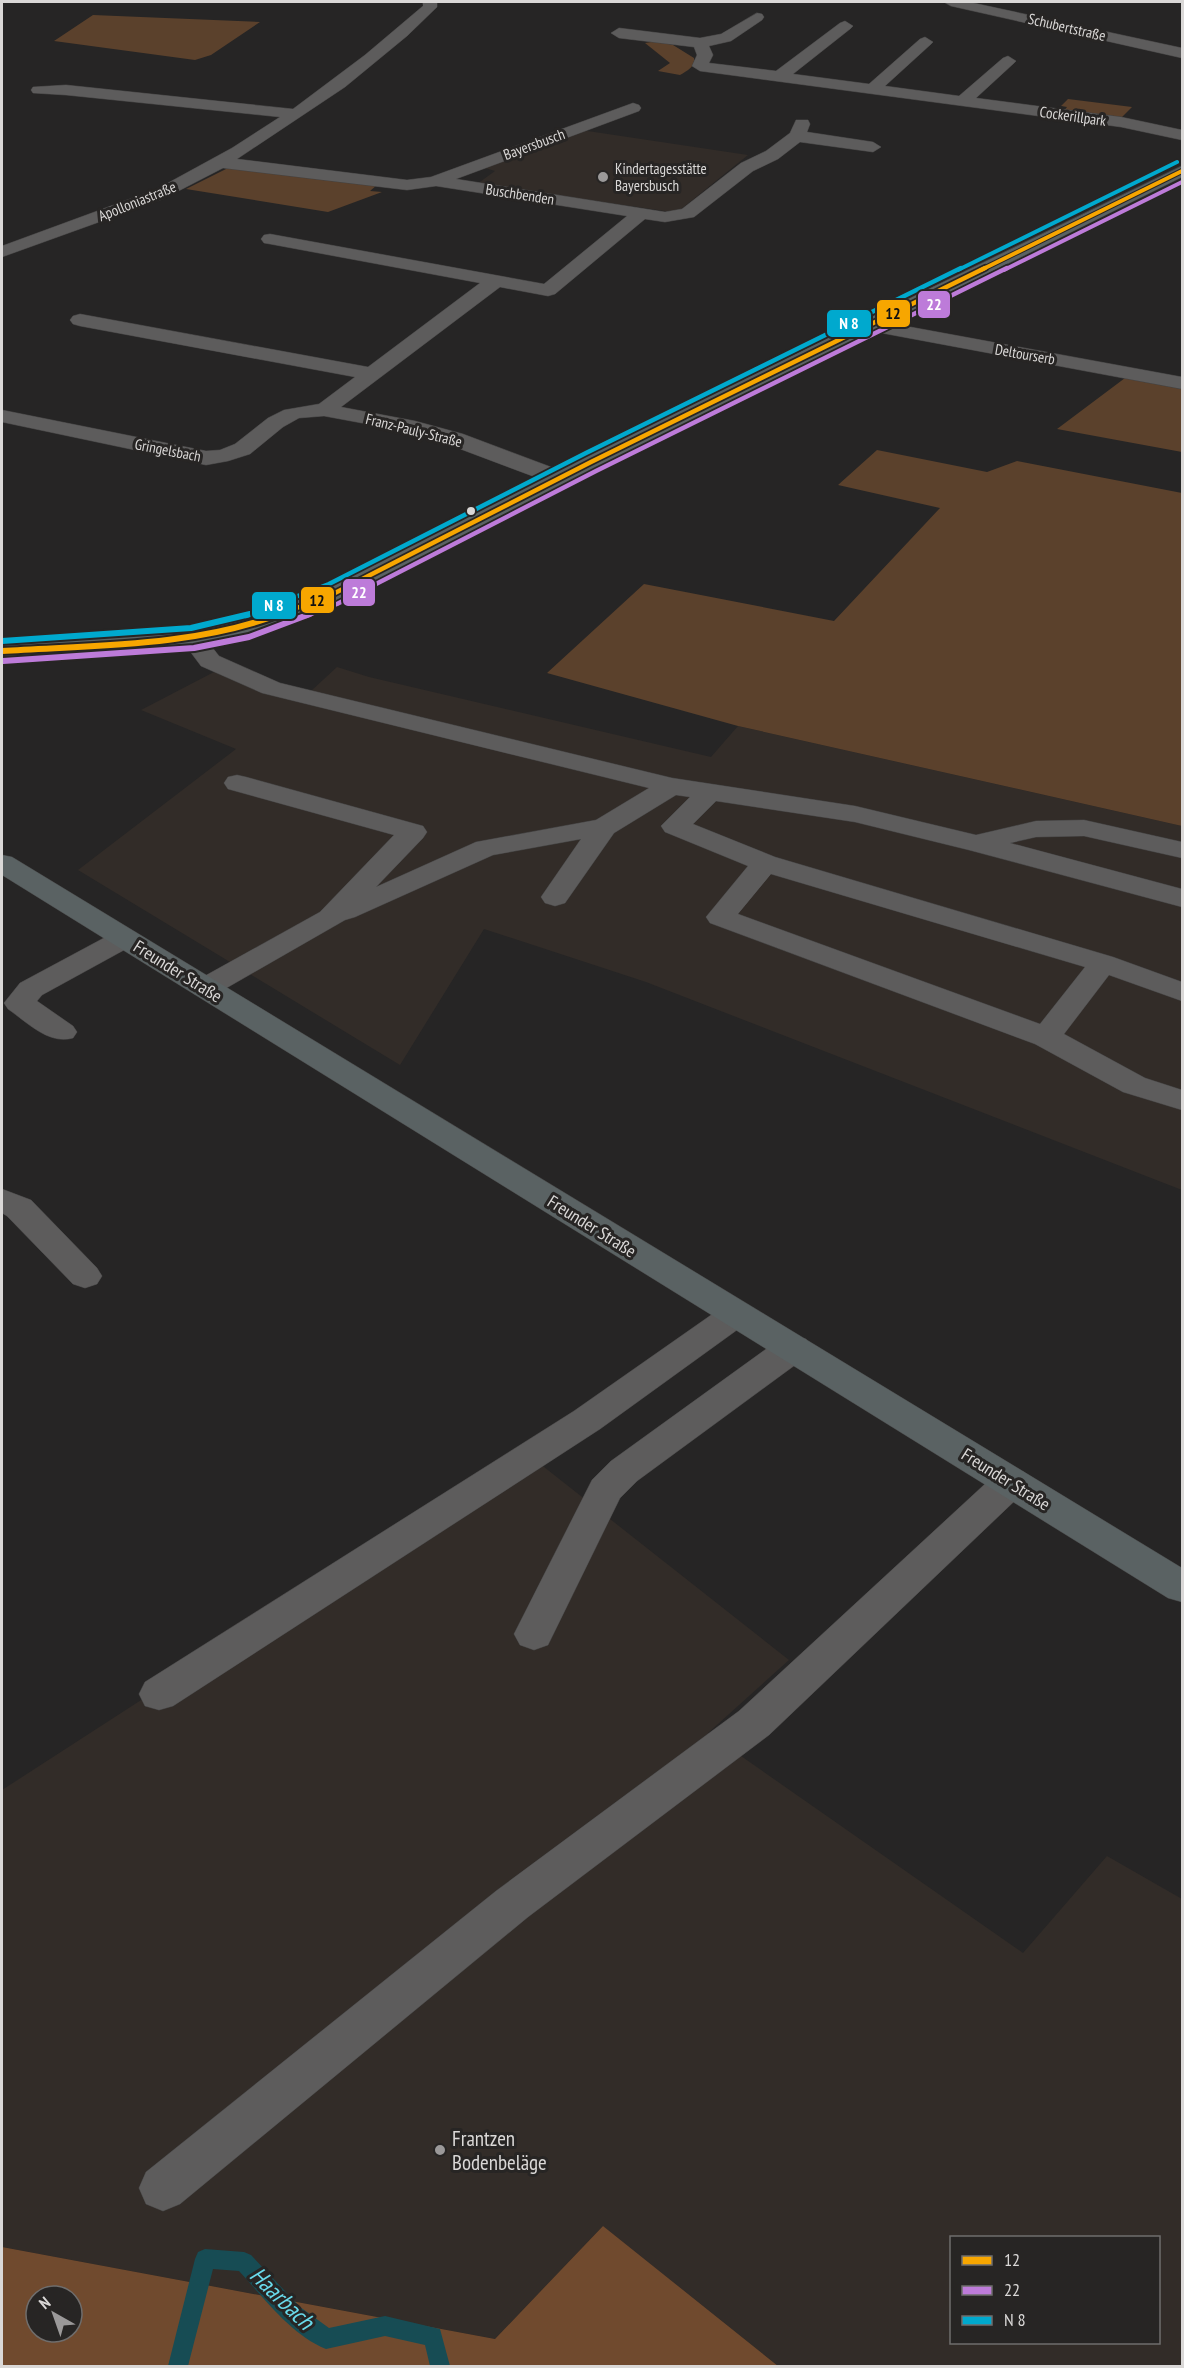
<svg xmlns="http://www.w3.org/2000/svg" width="1184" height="2368" viewBox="0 0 1184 2368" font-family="'PT Sans Narrow',sans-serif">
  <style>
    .built { fill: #322c28; fill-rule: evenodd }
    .green { fill: #5b412c }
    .forest { fill: #704a2e; fill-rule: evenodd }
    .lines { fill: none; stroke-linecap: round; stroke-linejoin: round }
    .stream { fill: #174c54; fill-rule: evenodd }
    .minor-casing { stroke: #434242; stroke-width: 1 }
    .major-casing { stroke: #434242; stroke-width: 1 }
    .minor { fill: #5d5c5c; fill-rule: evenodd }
    .major { fill: #5a6263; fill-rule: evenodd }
    .bus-1-far2-casing { stroke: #272524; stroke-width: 6 }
    .bus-1-far1-casing { stroke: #272524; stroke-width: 8 }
    .bus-1-casing { stroke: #272524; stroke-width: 10 }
    .bus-2-far2-casing { stroke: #272524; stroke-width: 6 }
    .bus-2-far1-casing { stroke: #272524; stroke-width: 8 }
    .bus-2-casing { stroke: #272524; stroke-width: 10 }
    .bus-3-far2-casing { stroke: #272524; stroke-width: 6 }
    .bus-3-far1-casing { stroke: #272524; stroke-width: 8 }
    .bus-3-casing { stroke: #272524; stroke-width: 10 }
    .bus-1-far2 { stroke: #f7a600; stroke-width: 4 }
    .bus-1-far1 { stroke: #f7a600; stroke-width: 4.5 }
    .bus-1 { stroke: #f7a600; stroke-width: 6 }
    .bus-2-far2 { stroke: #bd7bd9; stroke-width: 4 }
    .bus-2-far1 { stroke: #bd7bd9; stroke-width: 4.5 }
    .bus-2 { stroke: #bd7bd9; stroke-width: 6 }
    .bus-3-far2 { stroke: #00a9ce; stroke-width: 4 }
    .bus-3-far1 { stroke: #00a9ce; stroke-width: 4.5 }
    .bus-3 { stroke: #00a9ce; stroke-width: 6 }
    .poi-dot { fill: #9b9999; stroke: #272524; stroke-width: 2 }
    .bus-dot { fill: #dad8d7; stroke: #272524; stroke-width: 2 }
    .labels { text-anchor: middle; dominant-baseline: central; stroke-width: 6; stroke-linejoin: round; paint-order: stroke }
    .far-street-label { font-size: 15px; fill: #dad8d7; stroke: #272524 }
    .far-poi-label { font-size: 15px; fill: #dad8d7; stroke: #272524; text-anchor: start }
    .street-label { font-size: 18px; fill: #dad8d7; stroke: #272524 }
    .near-poi-label { font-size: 21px; fill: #dad8d7; stroke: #272524; text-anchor: start }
    .near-water-label { font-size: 24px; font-style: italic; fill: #69daeb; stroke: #272524 }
    .line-badge { stroke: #272524; stroke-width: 2 }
    .badge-label { font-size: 16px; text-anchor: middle; font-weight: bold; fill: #fff }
    .pale-badge-label { font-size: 16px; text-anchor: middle; font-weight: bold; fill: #111 }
  </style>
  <rect width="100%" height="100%" fill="#262525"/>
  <!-- built -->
  <path class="built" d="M581,130L748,155L680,210L672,212L477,184L495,171L482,167Z
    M337,667L369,677L711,757L738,726L1182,826V1190L646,982L484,929L400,1065L78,870L236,749L141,710L214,672L244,668L283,685L311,691Z
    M525,1452L789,1660L708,1733L1023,1953L1107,1856L1182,1899V2366H778L603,2226L495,2339L2,2247V1790ZM952,2238H1158V2342H952Z"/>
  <!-- green -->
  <path class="green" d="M93,15L260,22L211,55L195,60L54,41Z
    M657,41L673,45L694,58C695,67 688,70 680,75L658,71L670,63L645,43Z
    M1068,99L1132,107L1120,119L1063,112L1067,107L1061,106Z
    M228,168L377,185L370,191L382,192L328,212L186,189Z
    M1125,378L1182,389V452L1057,429Z
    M877,450L987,472L1017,461L1182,493V826L738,726L547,673L644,584L834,621L940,508L838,485Z"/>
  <!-- forest -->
  <path class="forest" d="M603,2226L778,2366H2V2247L495,2339ZM36,2296H72V2332H36Z"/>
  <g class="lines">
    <!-- stream -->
    <path class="stream" d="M205,2249L244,2252L251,2255L300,2307L329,2328L385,2316L440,2329L450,2366H430L425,2345L385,2336L326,2349C291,2335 264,2298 239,2271L213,2269L188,2366H168L195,2259L198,2252Z"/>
    <defs>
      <path id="minor" d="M423,2H437V7L407,36L345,87L237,159L407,180L431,177L633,103L639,105L641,108L639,111L456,179L665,212L682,209L741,163L766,151L790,133L796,120H808L810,124L807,132L873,142L881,147L873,152L800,142L778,159L753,171L694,217L665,222L645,219L555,294L548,296L500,287L341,407L415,421L463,434L567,473L570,478L567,483L559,485L551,483L447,444L405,431L324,416L299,418L283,427L250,454L228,461L206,465L2,422V410L206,451L220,450L235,444L268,418L284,410L319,404L355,377L80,326L73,324L70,320L73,316L80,314L368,367L480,283L270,244L264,243L261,239L264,235L270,234L544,284L627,216L436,186L407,190L223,168L163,199L2,257V246L157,189L232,148L280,117L66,95L33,93L31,90L33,87L66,85L293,109L365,55L423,6Z
        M944,2H969L1182,48V58L951,6Z
        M757,13L762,14L764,17L762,20L731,41L709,46L713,55L709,63L776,71L840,23L845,21L853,26L850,29L793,74L869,84L920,39L925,37L933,42L930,45L885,86L959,96L1003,58L1008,56L1016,61L1013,64L976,98L1121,117L1182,130V140L1121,127L700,71L692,66L697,55L694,47L619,38L611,33L619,28L700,38L721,34Z
        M867,319L1182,377V389L860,329L857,325L860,321Z
        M192,631L201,633L219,656L280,683L672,778L855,806L976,835L1036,821L1084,820L1182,842V858L1084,836L1036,837L1010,843L1182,889V907L969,850L855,822L716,801L693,824L775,857L1113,957L1182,982V1001L1109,975L1064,1034L1145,1078L1182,1090V1110L1123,1092L1035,1044L710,923L706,917L748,866L665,832L661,826L690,797L676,795L614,833L565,903L555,906L545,903L541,897L581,839L493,855L355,917L345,920L216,994L205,997L194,994L190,988L194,982L320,912L394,835L228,789L224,783L228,777L237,775L246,777L423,826L427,832L423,838L376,887L476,842L596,820L649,788L262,693L201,666L180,638L183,633ZM771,874L1085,967L1040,1024L738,914Z
        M125,929L135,932L140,938L135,944L42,995L37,1001L73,1026L77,1032L73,1038C49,1045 28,1023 8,1009L4,1003L20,983L115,932Z
        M2,1189L31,1200L97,1268L102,1276L97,1284L85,1288L73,1284L7,1216L2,1213Z
        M736,1302L748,1306L754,1314L748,1322L600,1429L173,1706L159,1710L145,1706L139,1694L145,1682L574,1411L724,1306Z
        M793,1336L806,1339L811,1348L806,1357L637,1481L620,1498L548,1645L534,1650L520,1645L514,1634L592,1480L611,1461L780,1339Z
        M1011,1468L1024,1472L1030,1482L1024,1492L769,1735L528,1917L180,2204L163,2211L146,2204L139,2188L146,2172L496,1891L739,1711L998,1472Z"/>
      <path id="major" d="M1182,166V177L599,467L341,599L255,632L192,645L2,658V644L192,631L240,621L325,589L583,457Z
        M2,855L12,857L1182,1568V1602L1168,1598L2,875Z"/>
    </defs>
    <!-- minor casing -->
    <use href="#minor" class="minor-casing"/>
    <!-- major casing -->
    <use href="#major" class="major-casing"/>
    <!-- minor -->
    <use href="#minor" class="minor"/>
    <!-- major -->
    <use href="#major" class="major"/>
    <defs>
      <path id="bus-1-far2" d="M981,270L1182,171"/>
      <path id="bus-1-far1" d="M276,616L333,594L591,462L985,268"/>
      <path id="bus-1" d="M2,651C95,645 192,647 280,614"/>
      <path id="bus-2-far2" d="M1004,270L1182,182"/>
      <path id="bus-2-far1" d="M306,616L337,604L596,471L1007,268"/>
      <path id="bus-2" d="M3,661L194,648L249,637L310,614"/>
      <path id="bus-3-far2" d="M958,270L1177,162"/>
      <path id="bus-3-far1" d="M246,616L329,584L586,453L961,268"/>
      <path id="bus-3" d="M2,641L191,628L250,614"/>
    </defs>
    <!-- bus-1-far2 casing -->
    <use href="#bus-1-far2" class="bus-1-far2-casing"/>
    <!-- bus-1-far1 casing -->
    <use href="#bus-1-far1" class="bus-1-far1-casing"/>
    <!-- bus-1 casing -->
    <use href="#bus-1" class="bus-1-casing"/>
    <!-- bus-2-far2 casing -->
    <use href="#bus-2-far2" class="bus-2-far2-casing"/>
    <!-- bus-2-far1 casing -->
    <use href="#bus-2-far1" class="bus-2-far1-casing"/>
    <!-- bus-2 casing -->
    <use href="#bus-2" class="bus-2-casing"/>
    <!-- bus-3-far2 casing -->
    <use href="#bus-3-far2" class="bus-3-far2-casing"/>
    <!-- bus-3-far1 casing -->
    <use href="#bus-3-far1" class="bus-3-far1-casing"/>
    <!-- bus-3 casing -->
    <use href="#bus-3" class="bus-3-casing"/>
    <!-- bus-1-far2 -->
    <use href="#bus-1-far2" class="bus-1-far2"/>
    <!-- bus-1-far1 -->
    <use href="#bus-1-far1" class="bus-1-far1"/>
    <!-- bus-1 -->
    <use href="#bus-1" class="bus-1"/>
    <!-- bus-2-far2 -->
    <use href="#bus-2-far2" class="bus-2-far2"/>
    <!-- bus-2-far1 -->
    <use href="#bus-2-far1" class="bus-2-far1"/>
    <!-- bus-2 -->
    <use href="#bus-2" class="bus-2"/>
    <!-- bus-3-far2 -->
    <use href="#bus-3-far2" class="bus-3-far2"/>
    <!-- bus-3-far1 -->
    <use href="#bus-3-far1" class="bus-3-far1"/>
    <!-- bus-3 -->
    <use href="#bus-3" class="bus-3"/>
  </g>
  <!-- markers -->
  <g class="poi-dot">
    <circle cx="603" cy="177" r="6"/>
    <circle cx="440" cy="2150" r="6"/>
  </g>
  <circle class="bus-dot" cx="471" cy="511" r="5"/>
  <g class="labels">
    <!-- far-street labels -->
    <g class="far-street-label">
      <text transform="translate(1067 27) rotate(13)">Schubertstraße</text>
      <text transform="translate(1073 116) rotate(8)">Cockerillpark</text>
      <text transform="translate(534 144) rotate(-20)">Bayersbusch</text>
      <text transform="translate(520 194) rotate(9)">Buschbenden</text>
      <text transform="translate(137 201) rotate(-22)">Apolloniastraße</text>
      <text transform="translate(1025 354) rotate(10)">Deltourserb</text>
      <text transform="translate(414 430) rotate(14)">Franz-Pauly-Straße</text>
      <text transform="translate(168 450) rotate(11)">Gringelsbach</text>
    </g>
    <!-- far-poi labels -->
    <g class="far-poi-label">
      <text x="615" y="168">Kindertagesstätte<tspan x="615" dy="17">Bayersbusch</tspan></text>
    </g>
    <!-- street labels -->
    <g class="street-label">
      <text transform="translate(178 971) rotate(32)">Freunder Straße</text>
      <text transform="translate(592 1226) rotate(32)">Freunder Straße</text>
      <text transform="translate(1006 1479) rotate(32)">Freunder Straße</text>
    </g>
    <!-- near-poi labels -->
    <g class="near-poi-label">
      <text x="452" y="2138">Frantzen<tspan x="452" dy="24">Bodenbeläge</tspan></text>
    </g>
    <!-- near-water labels -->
    <g class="near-water-label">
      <text transform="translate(282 2298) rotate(44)">Haarbach</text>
    </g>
  </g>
  <g class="line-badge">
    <rect x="917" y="290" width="34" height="29" rx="6" fill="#bd7bd9"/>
    <rect x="876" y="299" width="35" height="29" rx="6" fill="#f7a600"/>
    <rect x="826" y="309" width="46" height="29" rx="6" fill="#00a9ce"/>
    <rect x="342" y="578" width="34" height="29" rx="6" fill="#bd7bd9"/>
    <rect x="300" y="586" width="35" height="28" rx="6" fill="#f7a600"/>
    <rect x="251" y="591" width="46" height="29" rx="6" fill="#00a9ce"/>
  </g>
  <g class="badge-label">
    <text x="934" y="310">22</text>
    <text x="849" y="329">N 8</text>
    <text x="359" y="598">22</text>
    <text x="274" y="611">N 8</text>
  </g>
  <g class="pale-badge-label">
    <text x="893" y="319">12</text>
    <text x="317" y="606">12</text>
  </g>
  <!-- border -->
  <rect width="1184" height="2368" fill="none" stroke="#dad8d7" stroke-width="6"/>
  <!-- legend -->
  <rect x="950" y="2236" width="210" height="108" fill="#272524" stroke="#6f6d6c" stroke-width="1.5"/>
  <rect x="962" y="2256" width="30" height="9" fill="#f7a600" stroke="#6f6d6c" stroke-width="1.5"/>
  <text x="1004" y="2266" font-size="18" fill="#dad8d7">12</text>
  <rect x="962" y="2286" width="30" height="9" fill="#bd7bd9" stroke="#6f6d6c" stroke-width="1.5"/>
  <text x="1004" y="2296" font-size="18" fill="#dad8d7">22</text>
  <rect x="962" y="2316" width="30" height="9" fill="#00a9ce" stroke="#6f6d6c" stroke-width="1.5"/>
  <text x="1004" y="2326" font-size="18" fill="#dad8d7">N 8</text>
  <!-- north arrow -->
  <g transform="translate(54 2314) rotate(320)"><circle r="28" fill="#272524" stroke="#6f6d6c" stroke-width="1.5"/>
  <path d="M0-4.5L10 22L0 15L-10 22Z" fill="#9b9999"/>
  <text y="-9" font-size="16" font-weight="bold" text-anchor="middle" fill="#dad8d7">N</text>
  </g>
</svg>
